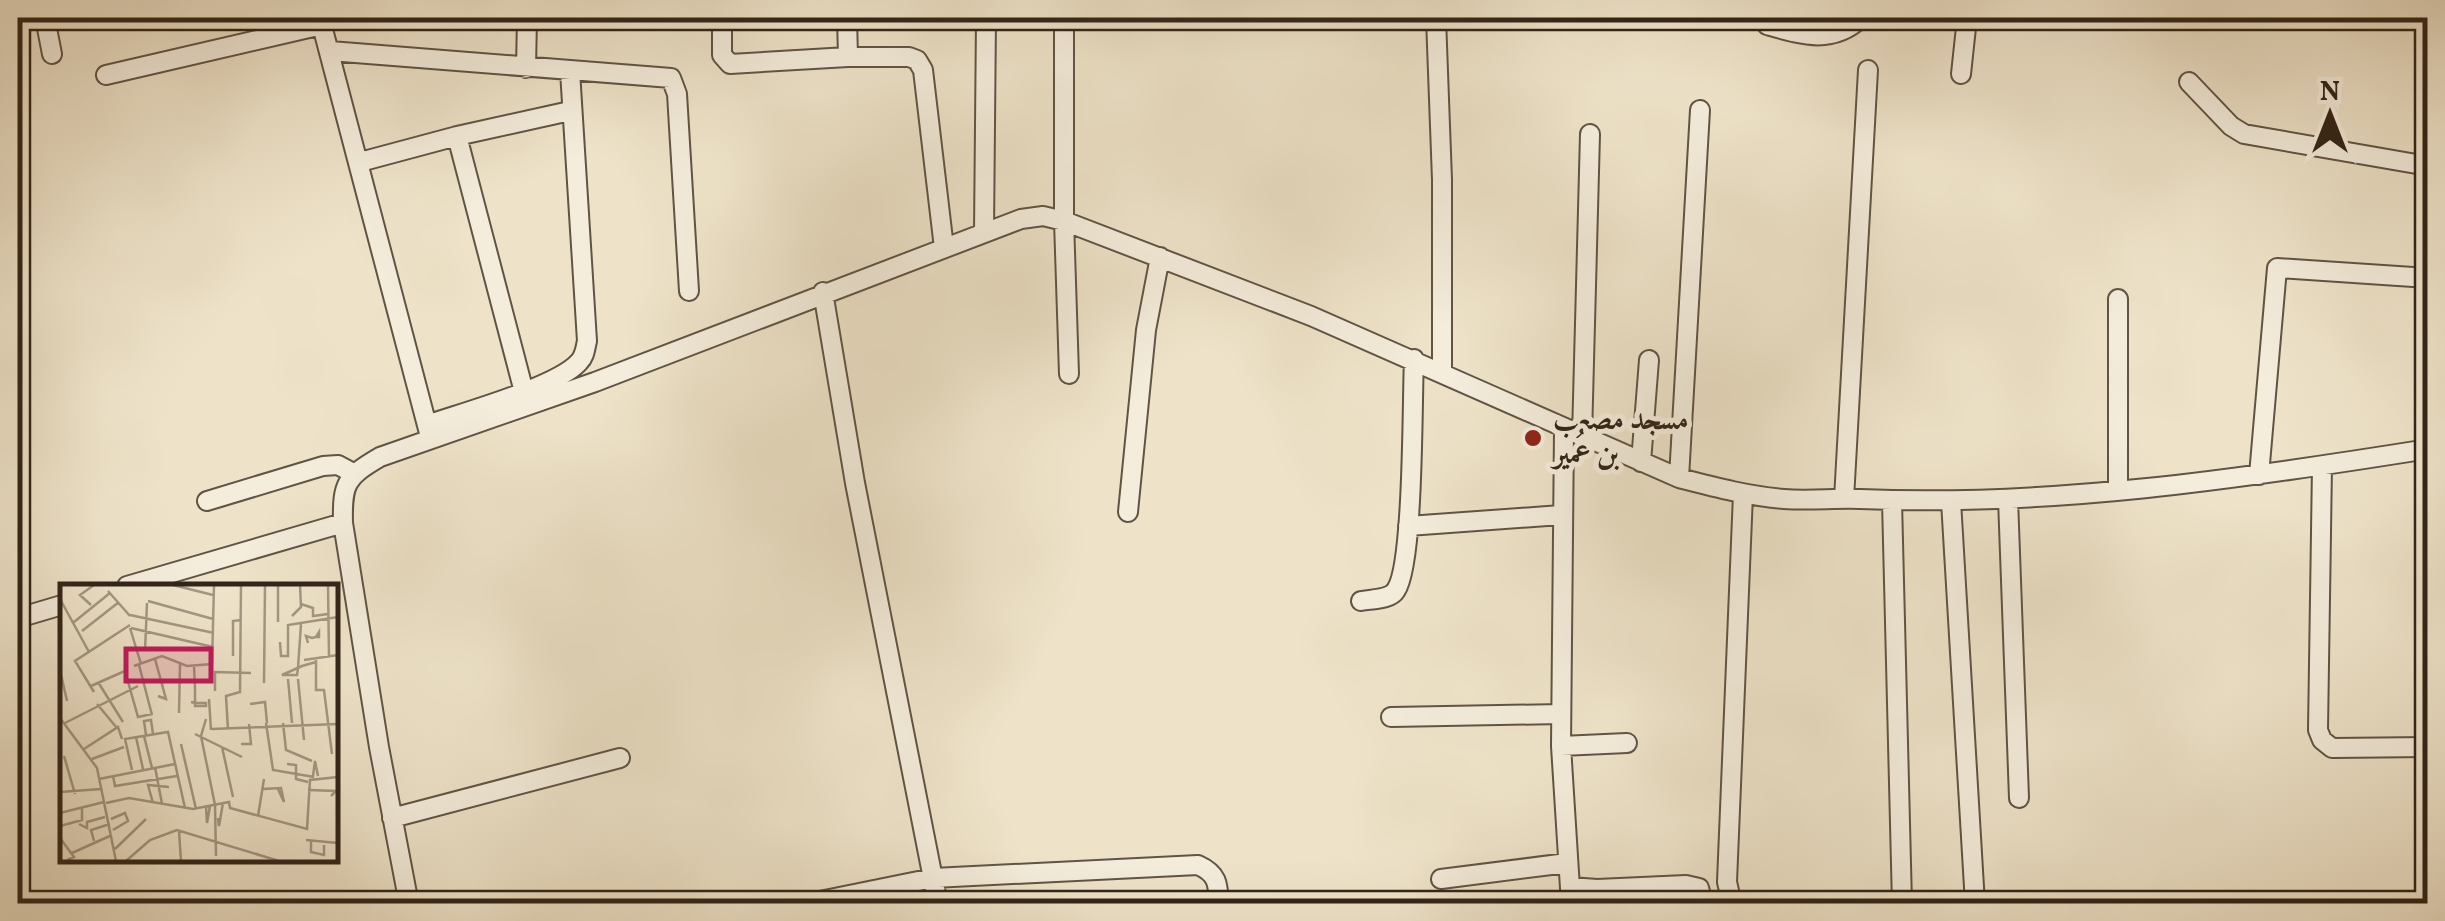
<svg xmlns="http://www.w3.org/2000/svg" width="2445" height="921" viewBox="0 0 2445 921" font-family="Vollkorn,Amiri,serif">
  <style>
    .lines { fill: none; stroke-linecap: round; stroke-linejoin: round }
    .minor-casing { stroke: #615444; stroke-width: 22 }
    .minor { stroke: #f4eddc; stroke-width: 18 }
    .poi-dot { fill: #8f2418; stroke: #f4eddc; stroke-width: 4 }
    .labels { text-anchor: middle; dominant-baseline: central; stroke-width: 10; stroke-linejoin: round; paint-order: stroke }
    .poi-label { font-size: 30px; font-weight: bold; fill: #322418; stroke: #f4eddc; text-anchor: start }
    .inset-road { fill: none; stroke: #a39782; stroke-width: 2.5 }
    .view { fill: #c2185b; fill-opacity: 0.15; stroke: #c2185b; stroke-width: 5 }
    .inset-edge { fill: none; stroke: #322418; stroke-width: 5 }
  </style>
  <rect width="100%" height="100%" fill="#eee3c9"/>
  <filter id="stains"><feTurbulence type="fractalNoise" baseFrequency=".002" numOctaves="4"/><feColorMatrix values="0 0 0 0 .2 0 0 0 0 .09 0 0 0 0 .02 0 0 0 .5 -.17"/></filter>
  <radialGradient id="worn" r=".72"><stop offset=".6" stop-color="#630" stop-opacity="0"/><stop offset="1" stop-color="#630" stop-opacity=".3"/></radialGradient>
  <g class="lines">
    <defs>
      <path id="minor" d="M45,18L52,54
        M320,18L429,433
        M722,18V55L730,64L848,57L847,18
        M1064,18V221L1069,374
        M1436,18L1442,180V372
        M1767,25C1802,35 1832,45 1861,18
        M330,51L671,78L677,94L689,291
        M848,57H909L917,60L923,70L944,248
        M526,68L527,18
        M1961,74L1967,18
        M106,75L322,25
        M2189,82L2231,126L2244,134L2428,166
        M457,136L524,392
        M360,162L457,136L570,111
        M984,232L986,18
        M823,292L855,483L938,904
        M427,425C461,413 557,387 579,362C585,356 585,349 587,341L570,71
        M1564,430L1561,746L1571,904
        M1582,437L1590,134
        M1641,462L1649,360
        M2322,466L2318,730L2322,740L2332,748L2428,747
        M2259,475L2277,268L2428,278
        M1679,478L1700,110
        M2118,490V299
        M1844,499L1868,70
        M2008,499L2019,798
        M207,501L323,466L338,465L353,473
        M1892,501L1902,904
        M1951,501L1975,904
        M1128,512L1146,330L1160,257
        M1408,526L1561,515
        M127,586L343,523
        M1361,601C1372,599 1390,600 1396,590C1414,564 1412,399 1414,359
        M18,618L62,605
        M1391,717L1561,714
        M1561,746L1627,743
        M392,818L620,758
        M1441,879L1567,863
        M1570,887L1597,889L1686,885L1699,888L1703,904
        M409,904L379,747L343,523C342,483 346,477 380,457L595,382L1021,219L1043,216L1064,221L1311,316L1679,478C1714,487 1748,496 1784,499C1809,501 1835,498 1860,499C2050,507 2240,479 2428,449
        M805,904L933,878L1198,865C1218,874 1218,884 1219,904
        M1732,904L1727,882L1743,494"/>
    </defs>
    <!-- minor casing -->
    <use href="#minor" class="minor-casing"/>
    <!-- minor -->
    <use href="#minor" class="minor"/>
  </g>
  <!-- markers -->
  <circle class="poi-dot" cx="1533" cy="438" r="10"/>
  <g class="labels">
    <!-- poi labels -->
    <g class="poi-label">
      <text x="1553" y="421">مسجد مصعب<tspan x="1553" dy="34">بن عُمير</tspan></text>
    </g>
  </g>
  <!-- overview -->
  <g transform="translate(60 584)">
    <rect width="278" height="278" fill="#eee3c9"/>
    <path class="inset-road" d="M113,1L153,11M268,1L269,73M48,7L70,32M0,15L29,68M88,17L153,35M241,20L253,24V32L268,30M31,21L20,11L34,1M70,31L154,49M232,32L241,23L240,1M14,38L50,9M218,38V1M70,44L81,80M71,44L153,63M22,47L59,18M220,58L221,72H228V41L278,33M248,59L246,52L252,54L256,53H259V48L256,53M85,67L87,19M173,72V37L181,36M95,75L106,115L98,112M244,76L278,71M256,76V106H264L272,170M79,81L92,131M74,82L102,72L127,82L152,80L154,1M238,84L237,91H222L242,82L256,78M238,84L241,40M0,86L7,117M65,87L78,133L92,130M228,95L232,139M238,95L244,156M38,98L63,138M204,99L205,1M31,102L67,86M155,107V88L191,89M34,108L15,77L70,41M149,115L151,146M131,118L135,119H146V122H135V104L134,82M37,120L57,144M190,120L205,118L207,139M119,129L120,80M0,134L37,184L56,277M146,135L141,152L155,221M5,139L78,102M206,139L213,186L254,193M223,139L226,166L252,177M152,145L278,140M168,146L166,112L180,108L181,1M135,150L182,173M86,151L84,137L91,136L93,150M84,152L92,184M76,153L83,185M121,160L136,225M181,160H191L189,140M162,163L173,213M24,165L58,143L62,155M4,172L15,210M32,175L64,163M227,180L236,181V195L248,198M95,183L102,220M72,186L65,155L108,148L125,224M53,192L55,202L117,192M253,192L255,177L258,192M39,195L115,180M203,205L221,204L224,218L218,205M248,206L276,207L271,212M0,208L41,205M46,219L69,214L133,225L169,218L170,224L247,245L250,196L278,193M93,219L88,201L109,203M155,221L156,272M146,223L147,239L150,222M0,229L44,218M198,232L204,195M158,234L159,242L163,219M51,235L65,229L68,237L53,246M19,240L27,244V238L45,233M0,242L22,236V223M119,247L121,277M0,254L14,273L7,276M246,256L278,259M34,257L31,246L50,240M251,257V268L264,271V261M55,265L86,235M12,269L52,251M66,277L90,256L117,246L219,277"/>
    <path class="view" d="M66,65H151V97H66Z"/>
    <rect width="278" height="278" class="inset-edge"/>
  </g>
  <!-- margin -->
  <rect width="2445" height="921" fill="none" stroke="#eee3c9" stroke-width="60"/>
  <rect x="20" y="20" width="2405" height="881" fill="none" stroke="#322418" stroke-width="5"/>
  <rect x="30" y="30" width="2385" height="861" fill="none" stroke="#322418" stroke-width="2.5"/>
  <!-- north arrow -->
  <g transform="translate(2330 115)" stroke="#f4eddc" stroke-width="8" paint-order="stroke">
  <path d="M0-8L18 38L0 25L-18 38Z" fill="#322418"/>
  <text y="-15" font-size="28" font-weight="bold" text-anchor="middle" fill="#322418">N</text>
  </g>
  <rect width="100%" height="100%" filter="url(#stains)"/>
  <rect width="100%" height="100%" fill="url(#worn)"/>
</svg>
